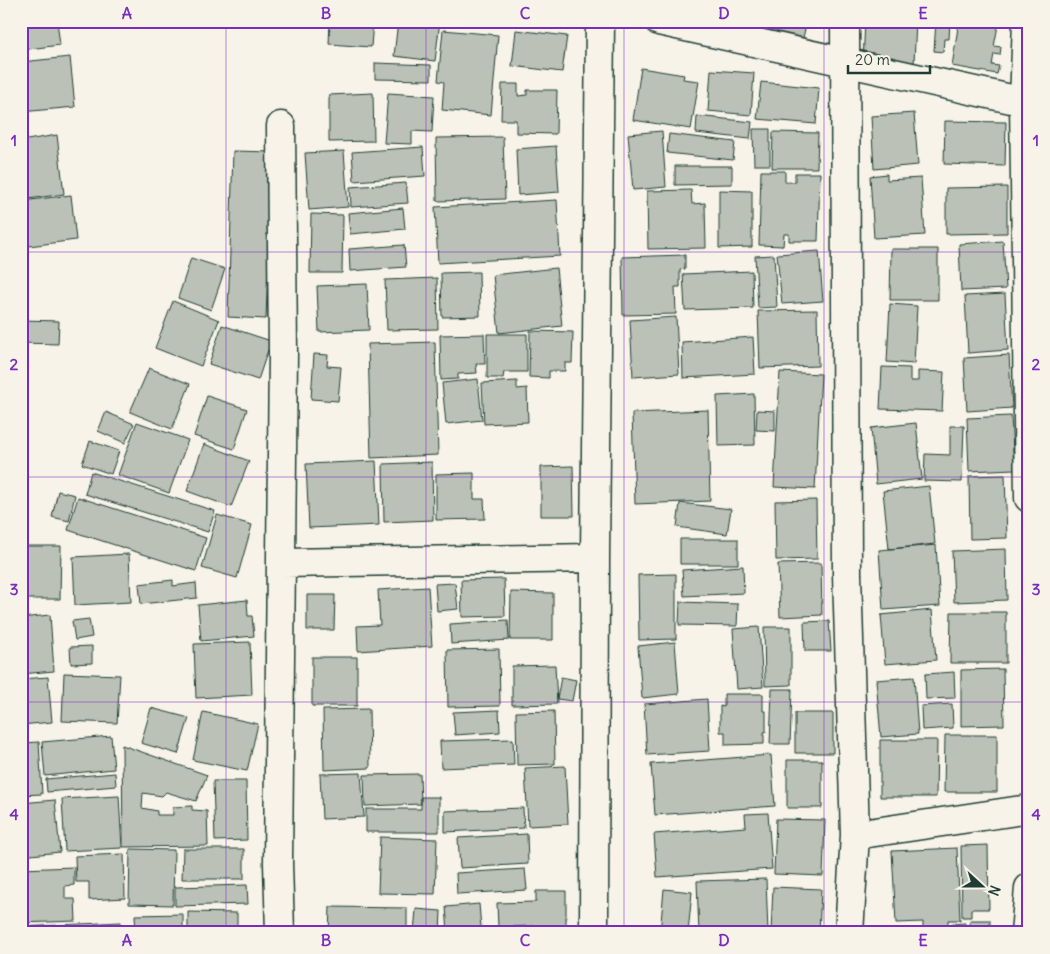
<svg xmlns="http://www.w3.org/2000/svg" width="1050" height="954" viewBox="0 0 1050 954" font-family="Delius,sans-serif">
  <style>
    .building { fill: #bbc1b6; stroke: #1f3d34 }
    .lines { fill: none; stroke-linecap: round; stroke-linejoin: round }
    .street-casing { stroke: #1f3d34; stroke-width: 31 }
    .street { stroke: #f7f3e8; stroke-width: 28 }
    .grid { fill: none; stroke: #7b2cbf; stroke-width: 1; stroke-opacity: 0.55 }
    .neatline { fill: none; stroke: #7b2cbf; stroke-width: 2 }
    .grid-label { font-size: 16px; text-anchor: middle; font-weight: bold; fill: #7b2cbf }
  </style>
  <rect width="100%" height="100%" fill="#f7f3e8"/>
  <filter id="ink" filterUnits="userSpaceOnUse"><feTurbulence type="fractalNoise" baseFrequency=".02" numOctaves="2"/><feDisplacementMap in="SourceGraphic" scale="10" xChannelSelector="R" yChannelSelector="G"/><feConvolveMatrix kernelMatrix="1 2 1 2 8 2 1 2 1" color-interpolation-filters="sRGB"/></filter>
  <g filter="url(#ink)">
    <!-- building -->
    <path class="building" d="M21,21H57L60,45L21,50Z
      M330,21H373L371,47L329,44Z
      M398,21H440L435,61L394,56Z
      M747,21H807L801,46L744,33Z
      M865,21H916L914,63L863,61Z
      M936,21H950L949,39H944L943,52L934,51Z
      M959,21H999L994,46L1001,47L1000,55L994,54L992,65L999,66L997,74L952,66Z
      M443,30L498,35L491,115L442,110L444,82L438,81Z
      M516,30L567,36L562,72L512,66Z
      M70,57L75,107L21,112V62Z
      M375,63L431,65V80L375,79Z
      M641,68L684,75L683,79L699,81L691,129L633,120Z
      M711,70L754,73L751,115L708,111Z
      M761,82L819,88L816,124L757,119Z
      M502,84H518V96L527,95V90H557L556,134L516,133V120H501Z
      M373,93L374,141L329,142V95Z
      M388,93L434,96L432,132L412,131V144L384,143Z
      M914,113L918,165L874,169L871,116Z
      M697,116L752,122L750,139L696,133Z
      M945,121L1006,122L1005,166L944,164Z
      M753,129H770V165H754Z
      M662,131L666,187L633,190L628,134Z
      M773,132L818,133L817,168H772Z
      M669,134L735,142L733,160L667,153Z
      M57,135L64,194L21,200V141Z
      M503,137L505,199L437,201L436,138Z
      M556,146L559,192L518,195L516,149Z
      M423,147L425,176L354,181L352,152Z
      M233,151L272,152L266,319L228,317Z
      M344,151L348,207L309,210L305,153Z
      M675,166H732V184L675,185Z
      M761,171H785V182H795V173H820L818,241H789V234H784L783,246L759,245Z
      M887,174V180L921,178L925,235L874,238L870,176Z
      M406,183L408,203L351,207L350,187Z
      M1007,187V233L946,234V188Z
      M691,190L692,204L705,203L706,248L648,249L647,191Z
      M719,190L752,191V247L719,248Z
      M71,195L76,240L29,246L23,201Z
      M557,200L560,256L438,263L435,207Z
      M403,208L405,229L350,234L348,213Z
      M311,214L343,215L342,273H310Z
      M1003,241L1006,289L961,291L959,244Z
      M404,245L406,267L350,271L349,249Z
      M891,249H938V300H890Z
      M819,251L823,301L782,304L777,254Z
      M685,255V269L680,270V287H675L676,314L623,315L622,257Z
      M774,255L777,307L758,308L755,256Z
      M191,258L225,269L211,310L178,298Z
      M556,268L562,326L499,333L493,275Z
      M752,271L753,308L685,310L683,274Z
      M479,272L480,316L442,317L441,273Z
      M437,278L438,329L387,330L385,280Z
      M367,284L369,330L319,332L317,286Z
      M1005,294L1008,350L968,353L965,296Z
      M173,301L219,320L201,366L155,348Z
      M890,304L917,306L914,364L887,362Z
      M817,310L818,366L760,368L758,311Z
      M676,317L679,374L633,377L630,320Z
      M21,320L59,321L58,344L21,343Z
      M222,325L271,341L258,380L209,364Z
      M530,331L573,332L572,363H565V371H549V378L529,377Z
      M484,334L485,364H476L477,373L458,374V379L441,380L440,335Z
      M487,334H527V372H504L503,378H487Z
      M753,337L755,374L683,378L682,342Z
      M435,342L438,455L371,458L368,344Z
      M314,354L328,355L327,366L341,367L338,401L311,399Z
      M1009,355L1012,408L967,411L964,358Z
      M882,367L910,368V381H918V371L944,372L942,411L880,409Z
      M149,368L190,384L172,429L130,412Z
      M780,372L821,374L815,489L774,487Z
      M478,379L482,420L446,424L442,383Z
      M517,381V389L527,388L528,422L484,424L482,383Z
      M754,394L755,445L718,446L717,396Z
      M207,396L247,409L234,449L194,436Z
      M708,410L710,501L635,504L632,413Z
      M757,410L775,411V431L756,430Z
      M106,412L134,424L125,443L98,431Z
      M1011,416L1014,469L969,471L967,418Z
      M137,422L188,440L169,493L118,475Z
      M916,423L922,479L876,484L871,428Z
      M950,426H964L962,482L924,481L925,454L950,455Z
      M90,441L119,451L111,474L82,464Z
      M204,444L249,461L231,507L187,491Z
      M376,461L379,525L309,528L306,464Z
      M432,462L433,520L384,522L383,464Z
      M573,466L574,516H541V467Z
      M91,472L215,511L208,532L85,494Z
      M474,473V499H484L485,519L436,520V474Z
      M1005,475L1007,538L970,539L969,476Z
      M929,486L935,544L889,549L883,491Z
      M58,491L75,495L69,521L52,517Z
      M78,497L206,538L196,571L68,530Z
      M816,500L817,559L776,560L775,501Z
      M680,503L731,509L727,534L677,527Z
      M217,515L252,525L237,578L202,568Z
      M680,539H738V564H680Z
      M936,545L940,606L883,610L879,550Z
      M21,546H61L60,599H21Z
      M1006,549L1007,600L954,602L952,551Z
      M129,554L131,602L75,605L73,557Z
      M821,563L822,615L780,617L778,564Z
      M743,566L744,593L684,596L682,570Z
      M676,574V639L639,640L638,575Z
      M504,579L505,616L462,617L461,580Z
      M173,580V586L196,583L197,598L141,604L139,584Z
      M455,583L458,609L437,611L435,584Z
      M428,587L432,646L358,651L357,626L380,625L378,590Z
      M511,592L553,593V640H510Z
      M307,595H335L334,630H307Z
      M247,600L248,616H252L254,636L201,641L198,605Z
      M680,602L738,604L737,626L679,625Z
      M932,610L936,660L885,664L881,615Z
      M951,612H1006V663H950Z
      M50,615L54,671L21,674V618Z
      M89,619L92,637L75,640L72,621Z
      M508,620L509,640L451,644L450,624Z
      M829,621L831,651H805L804,622Z
      M759,627L763,687L737,689L733,629Z
      M764,627H791V685L765,686Z
      M250,642L252,695L196,698L194,644Z
      M675,642L679,694L642,698L638,646Z
      M92,646V663L71,664L70,647Z
      M499,649L500,706L448,707L447,650Z
      M312,657H357V706H312Z
      M555,665L557,704L512,705V666Z
      M1003,669L1004,725L961,726V670Z
      M954,672L955,698L926,699L925,674Z
      M64,673L120,675L117,723L62,721Z
      M48,677L52,722L21,725V679Z
      M561,677L576,680L572,701L557,699Z
      M914,677L918,734L881,737L876,680Z
      M772,689H792L790,744H770Z
      M724,694H763V711H766V732H764V744L725,745V732H720V706L724,707Z
      M707,699L710,751L647,755L644,704Z
      M952,704L953,728L922,730L921,706Z
      M151,708L189,718L178,754L141,743Z
      M369,709L370,768L324,770L323,710Z
      M499,710L500,732L455,735L453,712Z
      M554,711L555,764L517,765L516,712Z
      M203,712L258,724L247,771L193,760Z
      M795,713H833V753H795Z
      M945,735H997V792H944Z
      M111,736L114,769L45,776L42,742Z
      M513,739L514,765L441,768L440,741Z
      M880,740H937L936,797H880Z
      M39,742L42,794L21,795V743Z
      M122,745L207,775L196,801L166,792L162,796L143,793L142,808L157,811V815H173V807L192,806V810L207,811L208,846L123,847Z
      M771,755L775,806L655,815L651,764Z
      M787,760H822V808H787Z
      M565,766L568,824L528,826L525,768Z
      M115,773L116,786L47,792L46,779Z
      M361,773L364,817L322,819L320,774Z
      M420,774L421,804L365,806L364,775Z
      M213,781H246L247,840L215,841Z
      M119,796L122,848L65,851L62,799Z
      M421,797H439V832H366V809H421Z
      M55,800L60,852L21,856V803Z
      M523,808L524,828L445,832V811Z
      M768,813L772,869L657,877L654,834L746,827L745,814Z
      M776,819L825,820L823,876L774,874Z
      M527,834L528,864L460,868L458,838Z
      M380,837L437,839L435,894L378,893Z
      M988,845L989,909H971V917H962L961,846Z
      M957,848L960,920H948V928L923,929V922L896,923L892,851Z
      M130,849L174,850L173,905L129,904Z
      M183,849H244V879H182Z
      M124,854L125,898L89,900V882H76L75,856Z
      M74,867V885L65,886V899H75L76,921L21,923V869Z
      M525,869L527,890L457,894L456,873Z
      M766,879L768,933H699L697,881Z
      M247,885L248,904L175,906V887Z
      M773,887L821,889L819,933H771Z
      M664,889L692,892L688,933H660Z
      M536,891H566V933H500L535,931V926L498,927L497,903L536,902Z
      M479,904L481,928L448,932L446,907Z
      M330,907L407,908V933H329Z
      M416,909L441,911L440,933H414Z
      M188,912L237,913V933H188Z
      M183,914V933H136L135,915Z
      M970,920H990V933H970Z
      M121,922V933H21V927Z
      M965,923V933H915L952,930L951,924Z"/>
    <g class="lines">
      <defs>
        <path id="street" d="M659,21L1029,103
          M845,21L847,574L855,835L849,933
          M1027,21L1024,102L1029,498
          M282,563L595,558
          M855,835L1029,809
          M280,933L278,863L283,353L281,126
          M594,933L595,558L600,21
          M1025,933L1029,888"/>
      </defs>
      <!-- street casing -->
      <use href="#street" class="street-casing"/>
      <!-- street -->
      <use href="#street" class="street"/>
    </g>
  </g>
  <!-- grid -->
  <path class="grid" d="M226,21V933M426,21V933M624,21V933M824,21V933M21,252H1029M21,477H1029M21,702H1029"/>
  <!-- margin -->
  <rect width="1050" height="954" fill="none" stroke="#f7f3e8" stroke-width="55"/>
  <!-- north arrow -->
  <g transform="translate(982 886) rotate(111)" stroke="#f7f3e8" stroke-width="4" paint-order="stroke">
  <path d="M0-4L9 19L0 12L-9 19Z" fill="#1f3d34"/>
  <text y="-8" font-size="14" font-weight="bold" text-anchor="middle" fill="#1f3d34">N</text>
  </g>
  <!-- scale -->
  <path d="M848 65v8h82v-8" fill="none" stroke="#1f3d34" stroke-width="2.5"/>
  <text x="855" y="65" font-size="15" fill="#1f3d34" stroke="#f7f3e8" stroke-width="4" paint-order="stroke">20 m</text>
  <rect x="28" y="28" width="994" height="898" class="neatline"/>
  <g class="grid-label">
    <text x="127" y="19">A</text>
    <text x="326" y="19">B</text>
    <text x="525" y="19">C</text>
    <text x="724" y="19">D</text>
    <text x="923" y="19">E</text>
    <text x="14" y="146">1</text>
    <text x="1036" y="146">1</text>
    <text x="14" y="370">2</text>
    <text x="1036" y="370">2</text>
    <text x="14" y="595">3</text>
    <text x="1036" y="595">3</text>
    <text x="14" y="820">4</text>
    <text x="1036" y="820">4</text>
    <text x="127" y="946">A</text>
    <text x="326" y="946">B</text>
    <text x="525" y="946">C</text>
    <text x="724" y="946">D</text>
    <text x="923" y="946">E</text>
  </g>
</svg>
